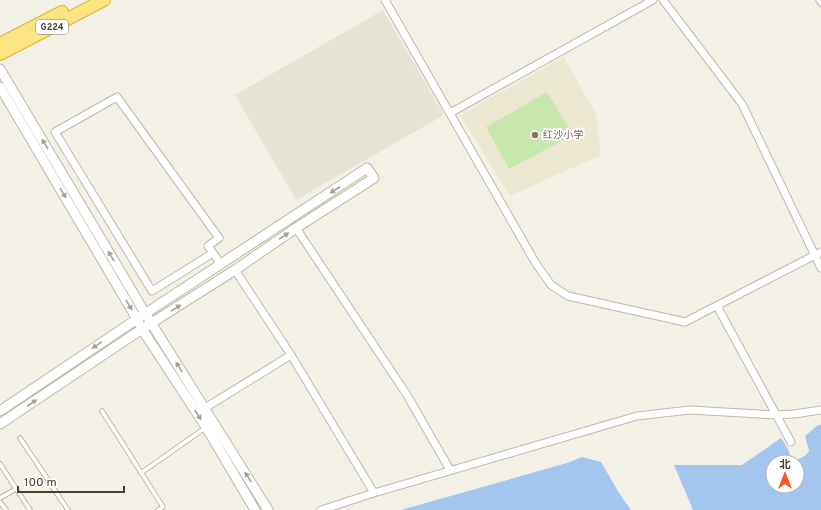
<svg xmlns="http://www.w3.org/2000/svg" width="821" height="510" viewBox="0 0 821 510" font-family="Overpass,'Noto Sans SC',sans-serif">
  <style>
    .residential { fill: #e7e3d4 }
    .education { fill: #ece7d0 }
    .pitch { fill: #c7e7af }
    .water { fill: #a3c6ef }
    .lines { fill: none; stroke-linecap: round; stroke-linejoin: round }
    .service-casing { stroke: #beb9a9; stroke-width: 5.5 }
    .minor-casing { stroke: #beb9a9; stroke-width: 9 }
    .tertiary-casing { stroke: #beb9a9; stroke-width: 11 }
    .trunk-casing { stroke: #dbb338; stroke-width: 14 }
    .service { stroke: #fff; stroke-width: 3.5 }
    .minor { stroke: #fff; stroke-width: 7 }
    .tertiary { stroke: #fff; stroke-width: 9 }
    .trunk { stroke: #fce480; stroke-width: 12 }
    .oneway { fill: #a2a09a }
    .education-dot { fill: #8d6e63; stroke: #fff; stroke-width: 1.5 }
    .labels { text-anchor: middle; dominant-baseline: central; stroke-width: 4; stroke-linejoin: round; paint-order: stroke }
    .shield { fill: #fff; stroke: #7e7a72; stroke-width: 1 }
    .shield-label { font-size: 9px; font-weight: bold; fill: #464136 }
    .education-label { font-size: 10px; fill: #785e54; stroke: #fff; text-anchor: start }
  </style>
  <rect width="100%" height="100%" fill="#f3f1e6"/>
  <!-- residential -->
  <path class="residential" d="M383,10L444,115L296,200L235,95Z"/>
  <!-- education -->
  <path class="education" d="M564,57L596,114L601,155L510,196L460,115Z"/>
  <!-- pitch -->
  <path class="pitch" d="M547,92L573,135L509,169L486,127Z"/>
  <!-- water -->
  <path class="water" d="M818,425H821V510H693L674,465H742L781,438L788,449L792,462H773V486H797V462H793L806,455L809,451L805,436Z
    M582,457L601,462L619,493L631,510H401L567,463Z"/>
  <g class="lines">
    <defs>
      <path id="service" d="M818,0L821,4
        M102,411L163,507L158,510
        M20,438L68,510
        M0,464L30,510
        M141,473L205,428
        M0,498L16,489
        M0,502L6,510"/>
      <path id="minor" d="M385,0L535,262L551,285L568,296L685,322L821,252
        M663,0L742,104L821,268
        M450,113L653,0
        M296,228L407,395L450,470
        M213,253L152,291L55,132L117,97L219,238L208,246L221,264
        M235,270L291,355L374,493
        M717,306L791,442
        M205,408L291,355
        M321,510L374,493L637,416L690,410L776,415L794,414L821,410"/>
      <path id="tertiary" d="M0,69L145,313L268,510
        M0,87L137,319L142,329L206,427L255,510
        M0,411L137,319L367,168L374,178L296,228L235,270L142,329L0,424"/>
      <path id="trunk" d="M0,44L62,12
        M0,54L104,0"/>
    </defs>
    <!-- service casing -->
    <use href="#service" class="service-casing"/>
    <!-- minor casing -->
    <use href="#minor" class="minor-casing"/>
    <!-- tertiary casing -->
    <use href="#tertiary" class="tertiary-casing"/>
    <!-- trunk casing -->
    <use href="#trunk" class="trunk-casing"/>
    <!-- service -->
    <use href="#service" class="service"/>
    <!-- minor -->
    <use href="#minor" class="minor"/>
    <!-- tertiary -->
    <use href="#tertiary" class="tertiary"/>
    <!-- trunk -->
    <use href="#trunk" class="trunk"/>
  </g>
  <!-- one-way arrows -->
  <defs><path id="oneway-solid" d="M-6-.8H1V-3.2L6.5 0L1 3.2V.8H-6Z"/></defs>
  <g class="oneway">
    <use href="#oneway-solid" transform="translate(45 144) rotate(-121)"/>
    <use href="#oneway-solid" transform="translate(335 190) rotate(147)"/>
    <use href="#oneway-solid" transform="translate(63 193) rotate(59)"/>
    <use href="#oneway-solid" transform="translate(284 236) rotate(-34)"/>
    <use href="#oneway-solid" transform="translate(111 256) rotate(-121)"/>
    <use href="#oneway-solid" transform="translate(129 305) rotate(59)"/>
    <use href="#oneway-solid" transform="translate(176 308) rotate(-32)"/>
    <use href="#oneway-solid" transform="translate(97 345) rotate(146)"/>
    <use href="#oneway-solid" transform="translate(179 367) rotate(-122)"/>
    <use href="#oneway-solid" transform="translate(32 403) rotate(-34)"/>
    <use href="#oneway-solid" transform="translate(198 415) rotate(57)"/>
    <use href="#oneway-solid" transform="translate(248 477) rotate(-122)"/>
  </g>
  <!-- markers -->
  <circle class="education-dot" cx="535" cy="135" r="4"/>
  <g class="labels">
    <!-- shield labels -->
    <rect class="shield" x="36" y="20" width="32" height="14" rx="3"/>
    <g class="shield-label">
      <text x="52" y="27">G224</text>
    </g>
    <!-- education labels -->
    <g class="education-label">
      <text x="543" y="135">红沙小学</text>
    </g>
  </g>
  <!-- north arrow -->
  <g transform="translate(785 474)"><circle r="19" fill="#ffffff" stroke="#b5b3af"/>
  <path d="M0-3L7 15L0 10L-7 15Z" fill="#f6571a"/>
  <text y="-6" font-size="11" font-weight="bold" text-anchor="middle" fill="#464136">北</text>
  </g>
  <!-- scale -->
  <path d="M18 486v6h106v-6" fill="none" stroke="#464136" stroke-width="2"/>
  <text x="24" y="486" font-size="12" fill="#464136" stroke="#ffffff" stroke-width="3" paint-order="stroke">100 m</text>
</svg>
